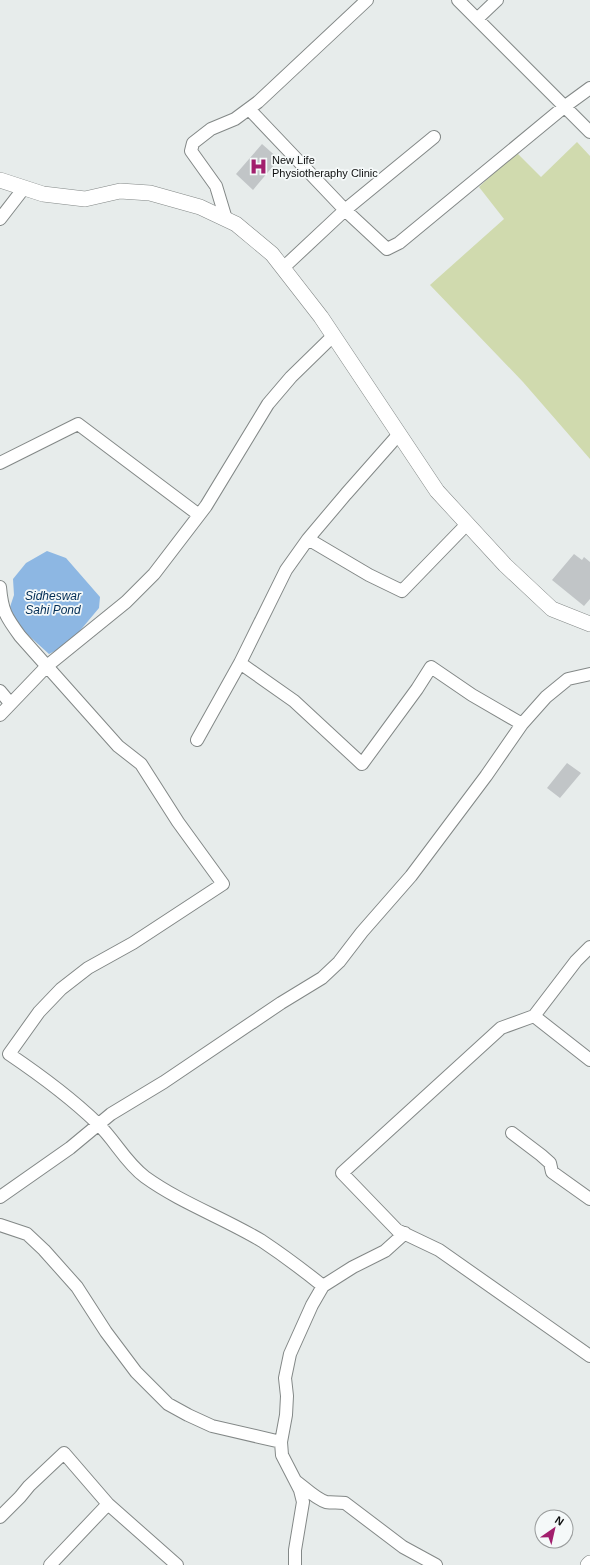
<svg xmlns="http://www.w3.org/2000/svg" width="590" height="1565" viewBox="0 0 590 1565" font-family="Arial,sans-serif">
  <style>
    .green { fill: #d0daae }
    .water { fill: #8db7e3 }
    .building { fill: #c1c5c7 }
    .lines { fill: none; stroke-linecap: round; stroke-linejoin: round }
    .minor-casing { stroke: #838887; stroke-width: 14 }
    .major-casing { stroke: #838887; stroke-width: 16 }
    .minor { stroke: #fff; stroke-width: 12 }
    .major { stroke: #fff; stroke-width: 15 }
    .labels { text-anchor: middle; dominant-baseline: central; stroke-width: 3.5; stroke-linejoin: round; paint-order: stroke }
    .poi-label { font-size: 11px; fill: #0f1010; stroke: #f5f9f9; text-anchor: start }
    .water-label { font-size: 12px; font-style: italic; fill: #002c54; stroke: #f5f9f9 }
  </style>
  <rect width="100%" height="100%" fill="#e7eceb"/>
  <!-- green -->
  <path class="green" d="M577,142L590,156V459L523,382L430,285L504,219L479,187L516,152L541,177Z"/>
  <!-- water -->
  <path class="water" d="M47,551L66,558L100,597L99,608L73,639L63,647L49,654L27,634L13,617L10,607L14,595L13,579L26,563Z"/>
  <!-- building -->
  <path class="building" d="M262,144L279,159L253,190L236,174Z
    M574,554L582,560L584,557L590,562V599L584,606L552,580Z
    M567,763L581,773L560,798L547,788Z"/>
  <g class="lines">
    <defs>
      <path id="minor" d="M458,0L590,132
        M477,19L497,0
        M249,109L345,210L387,249L399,243L564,107L590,88
        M0,219L24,188
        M226,219L216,186L191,151L193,143L211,129L235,119L258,102L367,0
        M283,268L345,210L434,137
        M0,463L78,424L199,515
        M308,539L369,575L402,591L467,524
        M0,587C2,611 6,617 20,636L118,746L141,764L178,822L223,884L133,943L88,968L61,989L39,1012L9,1054C40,1075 70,1097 97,1123C115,1140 125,1162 145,1177C181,1203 224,1218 262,1241C283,1255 303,1270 323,1286L353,1267L385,1251L405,1233
        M240,663L294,701L362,764L417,689L431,667L472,695L522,724
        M0,691L10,703
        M0,715L47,666L126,602L154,574L206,506L268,404L291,377L333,336
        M197,740L240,663L286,570L308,539L346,494L399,434
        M590,947L576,961L534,1016L590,1060
        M534,1016L501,1028L342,1173L397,1230L439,1250L590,1356
        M512,1133L541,1155L550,1163L552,1172L590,1199
        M0,1197L70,1148L111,1114L164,1082L281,1003L322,978L339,962L362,932L411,876L486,776L522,724L546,697L568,679L590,674
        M0,1225L27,1234L44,1250L77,1287L106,1332L136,1372L168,1404L188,1415L212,1426L281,1442
        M297,1482C305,1488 316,1499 326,1502C332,1503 339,1502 345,1503L403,1547L436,1565
        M0,1517L20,1497L29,1486L64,1453L108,1504
        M50,1565L108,1504L177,1565
        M295,1565V1550L303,1502L300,1490L282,1455L281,1442L286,1415L287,1396L285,1378L290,1354L312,1305L323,1286"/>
      <path id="major" d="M0,180L43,194L85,199L120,191L150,193L200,207L236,224L272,254L321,317L437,491L505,565L552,609L590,624
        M588,1565L590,1563"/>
    </defs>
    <!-- minor casing -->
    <use href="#minor" class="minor-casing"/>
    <!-- major casing -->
    <use href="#major" class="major-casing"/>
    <!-- minor -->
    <use href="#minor" class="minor"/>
    <!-- major -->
    <use href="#major" class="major"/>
  </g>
  <!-- icons -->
  <defs>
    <symbol id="hospital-bare" viewBox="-9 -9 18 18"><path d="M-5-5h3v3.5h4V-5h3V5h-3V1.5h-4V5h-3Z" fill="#a21f6d" stroke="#f5f9f9" stroke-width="2.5" paint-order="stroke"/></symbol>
  </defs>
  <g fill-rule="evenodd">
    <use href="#hospital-bare" x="246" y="154" width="25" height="25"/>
  </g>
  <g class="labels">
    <!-- poi labels -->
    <g class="poi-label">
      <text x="272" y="160">New Life<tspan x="272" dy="13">Physiotheraphy Clinic</tspan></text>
    </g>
    <!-- water labels -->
    <g class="water-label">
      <text x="53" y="596">Sidheswar<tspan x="53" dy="14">Sahi Pond</tspan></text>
    </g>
  </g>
  <!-- north arrow -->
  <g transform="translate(554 1529) rotate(34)"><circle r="19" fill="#f5f9f9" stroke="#999c9c"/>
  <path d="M0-3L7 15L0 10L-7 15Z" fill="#a21f6d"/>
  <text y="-6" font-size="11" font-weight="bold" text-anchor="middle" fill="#0f1010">N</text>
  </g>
</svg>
